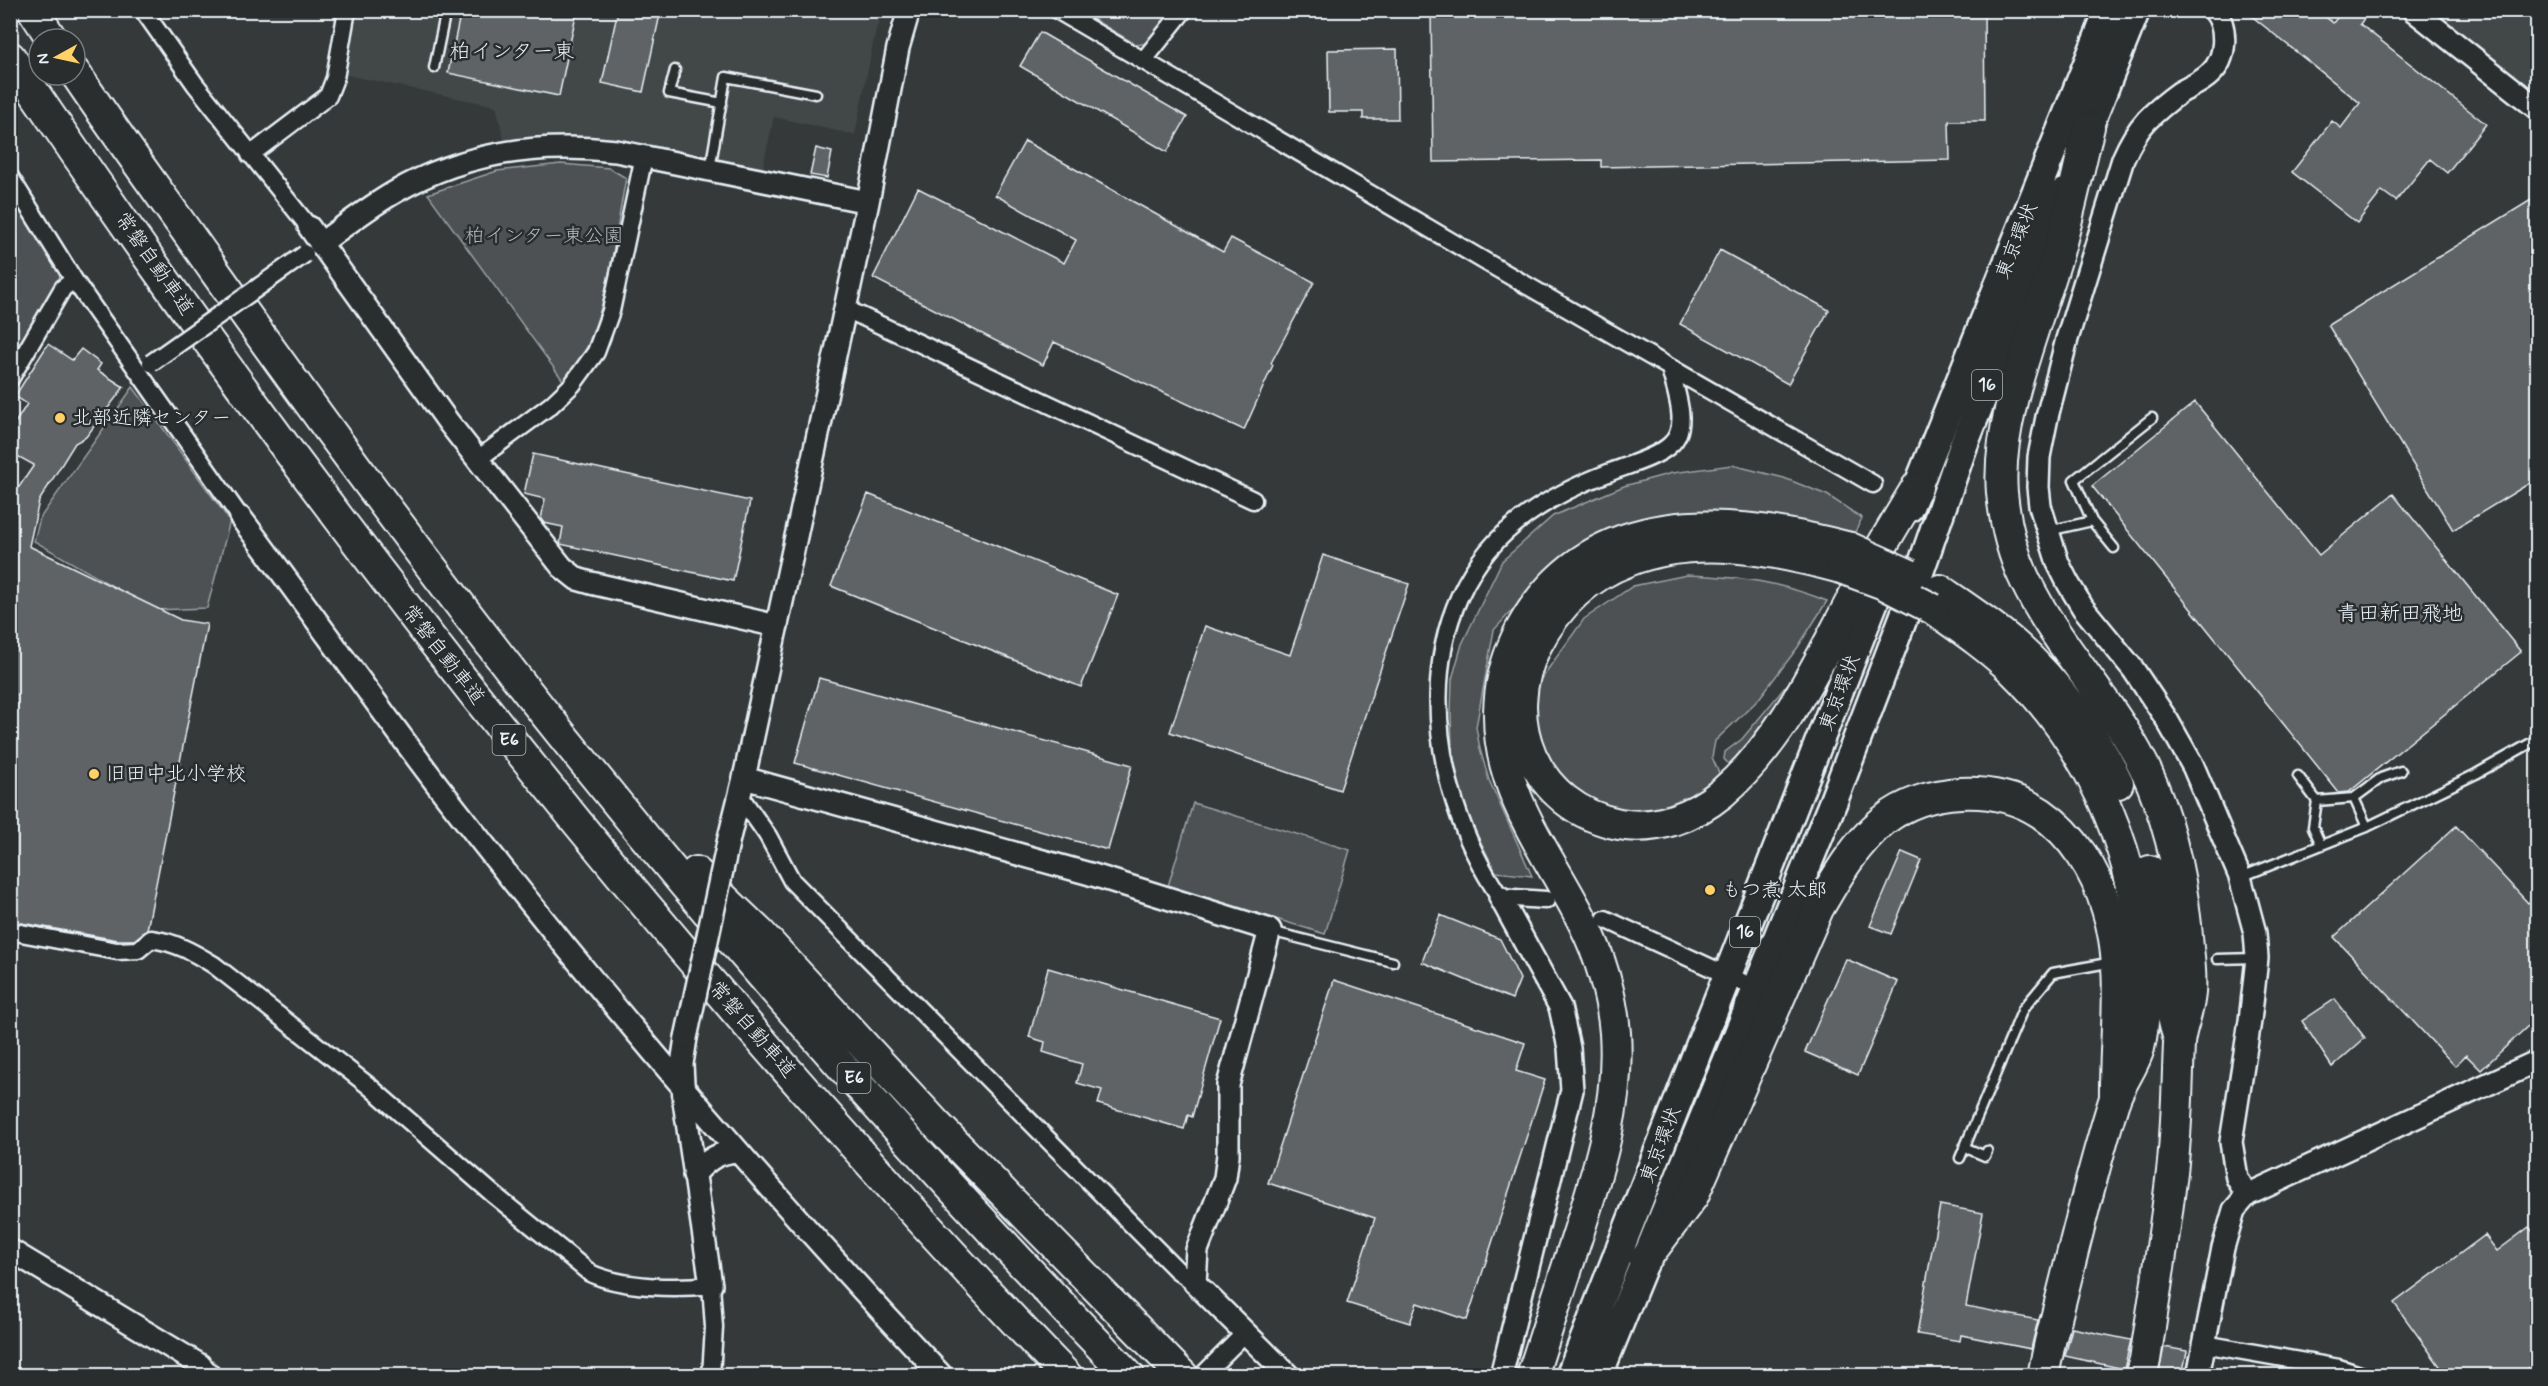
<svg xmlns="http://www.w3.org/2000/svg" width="2548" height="1386" viewBox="0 0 2548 1386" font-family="Mynerve,'Klee One',sans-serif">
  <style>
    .built { fill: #424647 }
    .green { fill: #4d5152; stroke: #9aa1a5; stroke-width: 1.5 }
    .building { fill: #5f6365; stroke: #e8f1f8; stroke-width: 1.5 }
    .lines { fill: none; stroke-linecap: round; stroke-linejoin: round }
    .service-casing { stroke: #e8f1f8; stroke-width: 13 }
    .minor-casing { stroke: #e8f1f8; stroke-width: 21 }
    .tertiary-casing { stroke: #e8f1f8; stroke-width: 26 }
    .trunk-casing { stroke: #e8f1f8; stroke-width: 32 }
    .motorway-casing { stroke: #e8f1f8; stroke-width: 34 }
    .service { stroke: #2a2d2e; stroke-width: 8 }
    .minor { stroke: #2a2d2e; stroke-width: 16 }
    .tertiary { stroke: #2a2d2e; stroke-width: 21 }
    .trunk { stroke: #2a2d2e; stroke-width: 27 }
    .motorway { stroke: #2a2d2e; stroke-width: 30 }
    .minor-bridge-casing { stroke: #e8f1f8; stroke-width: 21; stroke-linecap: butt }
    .tertiary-bridge-casing { stroke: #e8f1f8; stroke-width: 26; stroke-linecap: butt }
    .motorway-bridge-casing { stroke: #e8f1f8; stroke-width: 34; stroke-linecap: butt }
    .minor-bridge { stroke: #2a2d2e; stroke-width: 16 }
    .tertiary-bridge { stroke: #2a2d2e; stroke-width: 21 }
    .motorway-bridge { stroke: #2a2d2e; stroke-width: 30 }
    .poi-dot { fill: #ffd166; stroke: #2a2d2e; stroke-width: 2 }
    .labels { text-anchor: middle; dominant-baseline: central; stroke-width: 5; stroke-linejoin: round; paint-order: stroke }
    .shield { fill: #2a2d2e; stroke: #afb6bb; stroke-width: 1.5 }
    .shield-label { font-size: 18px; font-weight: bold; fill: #e8f1f8 }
    .park-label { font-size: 20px; fill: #b2b9be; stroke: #2a2d2e }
    .street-label { font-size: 20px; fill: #e8f1f8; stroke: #2a2d2e }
    .poi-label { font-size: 20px; fill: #e8f1f8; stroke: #2a2d2e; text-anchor: start }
    .neighbourhood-label { font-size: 21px; fill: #e8f1f8; stroke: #2a2d2e }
  </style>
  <rect width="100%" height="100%" fill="#35393a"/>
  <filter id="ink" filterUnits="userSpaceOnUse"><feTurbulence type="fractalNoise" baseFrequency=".0167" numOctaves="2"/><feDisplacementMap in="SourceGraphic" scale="12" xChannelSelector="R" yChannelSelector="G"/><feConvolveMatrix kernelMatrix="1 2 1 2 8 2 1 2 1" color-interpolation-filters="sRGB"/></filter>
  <g filter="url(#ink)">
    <!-- built -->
    <path class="built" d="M357,11H884L876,29L855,135L774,117L762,171L583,138L504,140L496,106L346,75Z
      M2430,11H2537V81L2524,84Z"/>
    <!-- green -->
    <path class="green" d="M1079,11H1172L1147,43L1137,45Z
      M561,164L609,168L626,178C615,234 610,295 587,347C582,359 571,371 564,382L428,194L497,171Z
      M11,193L63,278L11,362Z
      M133,387L230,521L207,608L154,610L34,541L40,518Z
      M1732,465L1784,478L1827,495L1862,518L1855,532L1764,517L1652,516L1603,531L1566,557L1526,595L1494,630L1476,727L1480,749L1489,780L1532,876L1496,872L1465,811L1452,750L1451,712L1452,679L1462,644L1502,561L1553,516L1624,486L1672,473Z
      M1687,575C1741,577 1777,581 1827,601L1798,647L1758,700L1715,741L1712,757L1721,778L1689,802L1619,817L1578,797L1550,771L1534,729L1538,683L1584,619L1633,586Z
      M1809,658L1813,662L1733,769L1724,759L1725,752L1742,739Z
      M1193,803L1350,850L1325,934L1168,886Z"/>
    <!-- building -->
    <path class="building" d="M461,10H577L559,96L448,73Z
      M618,10H661L643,92L602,83Z
      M1431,10H1984L1985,121H1949L1950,160L1601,167V160L1433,162Z
      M2244,10H2317L2333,23L2343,10H2370L2360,24L2486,124L2447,173L2430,159L2396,201L2382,191L2357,223L2292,172L2332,121L2341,128L2360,103Z
      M1040,32L1187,117L1167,152L1020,66Z
      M1397,49L1398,119H1363V112H1329L1328,50Z
      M1025,141L1223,252L1231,238L1314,282L1271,363L1273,365L1244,430L1054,342L1043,365L873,278L918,188L1064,263L1076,240L995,195Z
      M816,148L832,152L827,178L810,175Z
      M2531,200L2538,210V478L2453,530L2328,325Z
      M1720,250L1829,310L1788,384L1680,324Z
      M48,344L72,360L81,349L101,364L97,370L124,387L86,437L75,443L39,501L29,546L181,620L207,624L147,930L134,940H118L10,921V500L34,465L10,452L14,438L10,431L27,404L15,396Z
      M2195,402L2319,555L2393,494L2521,652L2349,792L2339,793L2092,486Z
      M533,454L750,501L733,581L560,544L563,527L544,523L541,519L545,499L524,494Z
      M868,494L1118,595L1081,687L831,586Z
      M1323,555L1409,584L1340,790L1170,732L1205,626L1290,655Z
      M819,678L1132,765L1108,850L795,763Z
      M2456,826L2528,903L2538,895V1034L2529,1025L2481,1070L2466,1055L2455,1066L2334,937Z
      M1902,852L1921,860L1891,934L1870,926Z
      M1440,915L1500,939L1520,979L1512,999L1422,962Z
      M1846,959L1898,982L1858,1075L1805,1052Z
      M1048,968L1220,1018L1192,1117L1188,1115L1184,1129L1098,1104L1102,1090L1077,1083L1082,1064L1043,1052L1045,1042L1029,1037Z
      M1334,980L1525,1043L1516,1071L1545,1080L1467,1320L1417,1303L1410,1323L1347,1303L1375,1218L1268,1183Z
      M2335,999L2365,1038L2332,1067L2302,1021Z
      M1940,1205L1983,1213L1966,1306L2038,1320L2031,1349L1961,1335L1960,1341L1917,1334Z
      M2529,1227L2538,1238V1360L2517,1376H2447L2394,1303L2485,1235L2497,1251Z
      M2072,1328L2131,1340L2124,1369L2065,1356Z
      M2164,1347L2187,1351L2182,1376H2158Z"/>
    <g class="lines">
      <defs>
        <path id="service" d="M434,68L446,10
          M675,70L669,93L722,103
          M710,169L726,77L816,94
          M2092,521L2074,480L2152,418
          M2048,531L2092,521L2114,548
          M2298,776L2317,801
          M2367,827L2354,798L2381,778L2401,771
          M2321,845L2313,827L2317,801L2354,798
          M2241,877L2367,827L2476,774L2538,739
          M1270,931L1393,962
          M2217,959L2256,958
          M1964,1147L1985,1156L1987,1151
          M1960,1158L2023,1009L2053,973L2102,964"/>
        <path id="minor" d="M143,10L195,84L309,227
          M1057,10L1493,266L1873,484
          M1143,61L1184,10
          M250,155L328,96L335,78L347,10
          M10,177L74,280L241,518
          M844,308L1253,500
          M10,379L63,288L74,280
          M478,459L551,405L572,385L596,352L611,311L644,156
          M740,796L768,836L792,881L1177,1270L1195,1283
          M1546,900L1500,897C1424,786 1403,602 1527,515C1552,497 1579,484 1608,473C1625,466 1656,458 1670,445C1691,427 1675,390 1670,368
          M1605,919L1757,989
          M10,931L117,951L138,950L151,939C175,942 193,952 214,965L369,1086L493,1194L590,1273C622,1288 676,1289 711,1285L714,1327L711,1376
          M2204,1344L2339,1368L2363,1376
          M1202,1376L1244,1334"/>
        <path id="tertiary" d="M2214,10C2228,27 2227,59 2210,74C2201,83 2189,87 2179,93C2168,101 2156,111 2147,120C2136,132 2129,145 2123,159L2067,339L2047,417L2039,457L2038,487L2040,506L2058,563L2068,583L2083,608L2133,669L2167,720L2193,766L2240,877L2255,933L2257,958L2250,1021L2231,1142L2237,1178L2247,1195
          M2413,10L2538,109
          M309,227L449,423L562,567L577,579L591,583L777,626
          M320,244C344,226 369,207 395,192C462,153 539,142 616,151L868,202
          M241,518C309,608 373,701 442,791C599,994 766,1189 942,1376
          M744,778L1090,874L1270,930L1228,1085V1155L1225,1178L1197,1250L1195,1283L1289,1376
          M729,838L744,778L868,202L898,48L909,10
          M1500,897L1560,1007L1569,1048L1572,1090L1501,1376
          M686,1038L682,1064L684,1101L711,1285
          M694,1175C707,1160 718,1152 738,1151
          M10,1250L200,1365L210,1376
          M2198,1376L2223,1248L2234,1210L2247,1195L2538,1061"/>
        <path id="trunk" d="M2081,146L2136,10
          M1909,508L2109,10
          M1570,1376L1889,564
          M1598,1376L1833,802L1906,611L1964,444L2063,193"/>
        <path id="motorway" d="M33,10L52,39
          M10,57C255,420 518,766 808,1094C893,1189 978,1284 1067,1376
          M75,73C120,140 169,206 216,273C336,442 460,610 591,771C760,981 942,1182 1129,1376
          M2089,127C2078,171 2069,216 2056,260C2035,330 1996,420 2002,493C2005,523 2012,553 2025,580C2059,652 2120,708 2152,784C2174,837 2184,891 2188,948C2190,964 2192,984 2189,1000C2187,1015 2180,1029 2179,1044C2177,1090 2177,1135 2171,1180C2164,1240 2154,1300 2145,1360L2140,1376
          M1841,568C1773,550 1697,534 1628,561C1588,576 1557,606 1537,644C1497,719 1535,808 1619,824C1656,831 1694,816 1722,793C1784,740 1818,662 1856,592C1875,556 1896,522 1917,487
          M1940,590C1965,607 1991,624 2014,644C2057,682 2093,732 2118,783
          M1933,609C1960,628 1988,647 2012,670C2086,742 2132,841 2141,944C2144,977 2147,1014 2139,1048C2134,1066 2120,1083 2114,1101C2089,1180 2071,1262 2050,1342L2043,1376
          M2150,871L2159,916L2167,993L2178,1036
          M696,872L759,932L936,1124L1183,1376
          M1644,1261L1693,1196L1818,909C1836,878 1854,845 1883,821C1925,787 1995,783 2041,813C2073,835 2096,871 2107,909C2126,967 2114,1037 2115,1099
          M1532,1376C1547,1329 1562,1283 1577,1237C1598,1171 1620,1104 1615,1033C1612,996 1600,955 1583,922C1559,874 1525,828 1509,777C1493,728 1496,677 1520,631C1588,503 1731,516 1850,548"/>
      </defs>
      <!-- service casing -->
      <use href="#service" class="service-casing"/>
      <!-- minor casing -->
      <use href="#minor" class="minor-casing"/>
      <!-- tertiary casing -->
      <use href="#tertiary" class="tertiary-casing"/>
      <!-- trunk casing -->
      <use href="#trunk" class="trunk-casing"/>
      <!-- motorway casing -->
      <use href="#motorway" class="motorway-casing"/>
      <!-- service -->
      <use href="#service" class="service"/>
      <!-- minor -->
      <use href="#minor" class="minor"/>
      <!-- tertiary -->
      <use href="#tertiary" class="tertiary"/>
      <!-- trunk -->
      <use href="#trunk" class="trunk"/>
      <!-- motorway -->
      <use href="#motorway" class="motorway"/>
      <defs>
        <path id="minor-bridge" d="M151,363L305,254"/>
        <path id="tertiary-bridge" d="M686,1038L729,838"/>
        <path id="motorway-bridge" d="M1850,548L1910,575
          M1841,568L1884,584L1933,609"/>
      </defs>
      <!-- minor-bridge casing -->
      <use href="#minor-bridge" class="minor-bridge-casing"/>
      <!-- tertiary-bridge casing -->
      <use href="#tertiary-bridge" class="tertiary-bridge-casing"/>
      <!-- motorway-bridge casing -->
      <use href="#motorway-bridge" class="motorway-bridge-casing"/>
      <!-- minor-bridge -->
      <use href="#minor-bridge" class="minor-bridge"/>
      <!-- tertiary-bridge -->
      <use href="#tertiary-bridge" class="tertiary-bridge"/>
      <!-- motorway-bridge -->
      <use href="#motorway-bridge" class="motorway-bridge"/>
    </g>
  </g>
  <!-- markers -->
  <g class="poi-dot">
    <circle cx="60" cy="418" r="6"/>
    <circle cx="94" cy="774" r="6"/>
    <circle cx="1710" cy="890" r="6"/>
  </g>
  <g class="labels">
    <!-- shield labels -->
    <g class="shield">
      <rect x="1972" y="370" width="30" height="30" rx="4.5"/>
      <rect x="492.5" y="725" width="33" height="30" rx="4.5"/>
      <rect x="1730" y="917" width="30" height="30" rx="4.5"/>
      <rect x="837.5" y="1063" width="33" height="30" rx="4.5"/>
    </g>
    <g class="shield-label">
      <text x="1987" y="385">16</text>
      <text x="509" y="740">E6</text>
      <text x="1745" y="932">16</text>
      <text x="854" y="1078">E6</text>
    </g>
    <!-- park labels -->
    <g class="park-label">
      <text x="544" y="236">柏インター東公園</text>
    </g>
    <!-- street labels -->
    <g class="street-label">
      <text transform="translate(2017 241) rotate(-68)">東京環状</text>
      <text transform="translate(154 264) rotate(55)">常磐自動車道</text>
      <text transform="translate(443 655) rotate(52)">常磐自動車道</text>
      <text transform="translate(1840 693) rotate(-69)">東京環状</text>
      <text transform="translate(752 1030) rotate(49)">常磐自動車道</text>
      <text transform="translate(1661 1145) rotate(-69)">東京環状</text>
    </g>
    <!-- poi labels -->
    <g class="poi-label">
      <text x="72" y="418">北部近隣センター</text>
      <text x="106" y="774">旧田中北小学校</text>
      <text x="1722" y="890">もつ煮 太郎</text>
    </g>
    <!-- neighbourhood labels -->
    <g class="neighbourhood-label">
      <text x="512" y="52">柏インター東</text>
      <text x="2400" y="614">青田新田飛地</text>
    </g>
  </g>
  <!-- margin -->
  <rect width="2548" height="1386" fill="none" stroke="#2a2d2e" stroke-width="36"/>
  <rect x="18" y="18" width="2512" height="1350" fill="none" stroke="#e8f1f8" stroke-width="2" filter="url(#ink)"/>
  <!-- north arrow -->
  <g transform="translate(57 57) rotate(262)"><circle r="28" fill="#2a2d2e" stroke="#767b7f" stroke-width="1.5"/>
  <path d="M0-4.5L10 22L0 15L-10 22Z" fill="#ffd166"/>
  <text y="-9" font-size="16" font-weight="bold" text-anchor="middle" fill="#e8f1f8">N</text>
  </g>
</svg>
